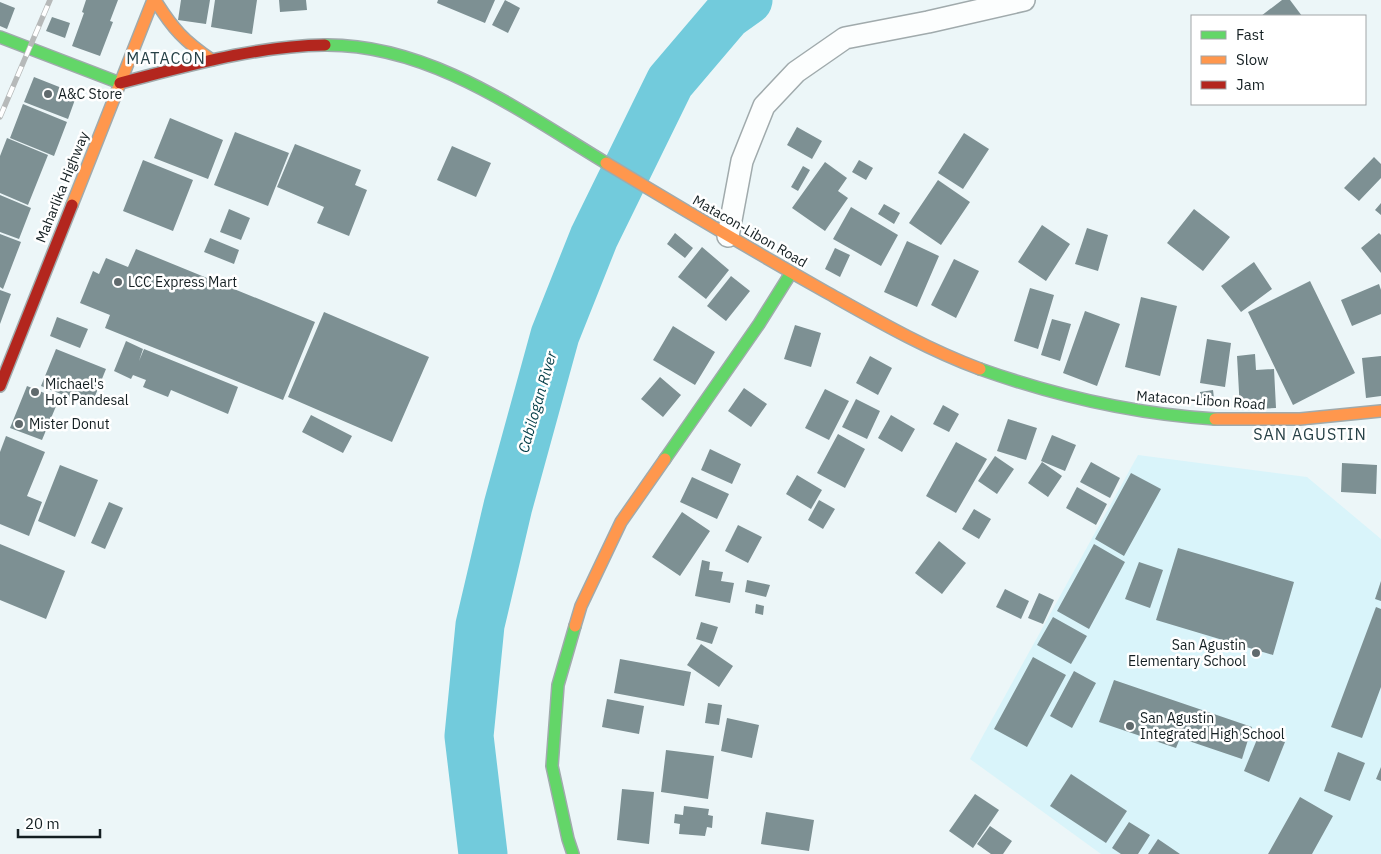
<svg xmlns="http://www.w3.org/2000/svg" width="1381" height="854" viewBox="0 0 1381 854" font-family="'IBM Plex Sans',sans-serif">
  <style>
    .built { fill: #d9f4fa }
    .lines { fill: none; stroke-linecap: round; stroke-linejoin: round }
    .river { stroke: #72cbdc; stroke-width: 49 }
    .building { fill: #7d9093 }
    .street-casing { stroke: #a0aaac; stroke-width: 24 }
    .fast-casing { stroke: #a0aaac; stroke-width: 14 }
    .slow-casing { stroke: #a0aaac; stroke-width: 14 }
    .jam-casing { stroke: #a0aaac; stroke-width: 14 }
    .street { stroke: #fcfefe; stroke-width: 21 }
    .fast { stroke: #63d668; stroke-width: 11 }
    .slow { stroke: #ff974d; stroke-width: 11 }
    .jam { stroke: #b3261e; stroke-width: 11 }
    .rail-casing { stroke: #b6b9b9; stroke-width: 5.5 }
    .rail { stroke: #fff; stroke-width: 4; stroke-dasharray: 11; stroke-linecap: butt }
    .poi-dot { fill: #606a6d; stroke: #fff; stroke-width: 2 }
    .labels { text-anchor: middle; dominant-baseline: central; stroke-width: 5; stroke-linejoin: round; paint-order: stroke }
    .poi-label { font-size: 14px; fill: #141f22; stroke: #fff; text-anchor: start }
    .street-label { font-size: 14px; fill: #141f22; stroke: #fff }
    .water-label { font-size: 15px; font-style: italic; fill: #023c46; stroke: #fff }
    .quarter-label { font-size: 16px; letter-spacing: 1px; fill: #274147; stroke: #fff }
  </style>
  <rect width="100%" height="100%" fill="#ecf6f8"/>
  <!-- built -->
  <path class="built" d="M1138,455L1307,477L1381,539V854H1101L970,759Z"/>
  <g class="lines">
    <!-- river -->
    <path class="river" d="M483,854L469,736L480,625L508,506L555,335L594,237L670,82L727,15L748,0"/>
  </g>
  <!-- building -->
  <path class="building" d="M86,0H118L110,21L113,22L100,56L72,46L84,13L82,12Z
    M181,0H210L206,24L178,20Z
    M215,0H257L252,34L211,27Z
    M279,0H306L307,10L280,12Z
    M438,0H495L485,23L437,3Z
    M505,0L520,8L508,33L492,25Z
    M1282,0H1290L1302,16H1261Z
    M0,2L15,8L7,29L0,26Z
    M52,17L70,23L65,38L46,31Z
    M34,77L77,94L68,119L24,102Z
    M23,104L67,122L54,156L10,138Z
    M170,118L223,140L208,179L154,158Z
    M797,127L822,141L812,159L787,145Z
    M235,132L289,153L268,206L214,185Z
    M964,133L989,149L963,189L938,173Z
    M7,138L48,155L28,205L0,193V156Z
    M295,144L361,170L355,185L367,190L349,236L317,223L324,207L277,187Z
    M452,146L491,163L476,197L437,180Z
    M1374,157L1381,164V178L1359,201L1344,188Z
    M143,160L193,180L173,231L123,211Z
    M859,160L873,168L866,180L852,172Z
    M825,162L847,178L838,191L848,198L825,231L792,208Z
    M803,166L810,170L798,191L791,187Z
    M938,180L970,202L941,245L909,223Z
    M0,195L31,208L19,239L0,232Z
    M1381,203V215L1375,210Z
    M884,204L900,213L894,224L878,214Z
    M851,207L898,235L881,266L833,239Z
    M229,209L250,218L241,240L220,232Z
    M1194,209L1230,237L1203,271L1167,243Z
    M1042,225L1070,244L1046,281L1018,262Z
    M1087,228L1108,235L1098,271L1075,264Z
    M675,233L693,248L685,258L667,244Z
    M1379,233L1381,235V273L1361,248Z
    M0,234L21,242L3,289L0,287Z
    M210,238L239,250L234,264L204,252Z
    M907,241L939,256L917,307L884,292Z
    M702,247L729,270L706,299L678,277Z
    M835,248L850,255L840,277L825,269Z
    M136,249L315,322L283,400L105,328L110,315L80,303L93,271L99,274L106,258L128,267Z
    M954,259L979,271L956,318L931,305Z
    M1254,262L1272,289L1241,312L1221,286Z
    M731,276L750,291L726,321L707,306Z
    M1310,281L1355,373L1293,405L1248,312Z
    M1379,284L1381,290V314L1352,326L1341,300Z
    M1030,288L1054,295L1038,349L1014,341Z
    M0,290L11,294L0,324Z
    M1141,297L1177,306L1160,376L1125,367Z
    M1085,311L1120,324L1097,386L1063,373Z
    M324,312L429,357L392,442L288,397Z
    M57,317L88,329L80,348L50,336Z
    M1052,319L1071,324L1060,361L1041,355Z
    M795,325L821,333L811,367L784,359Z
    M673,326L715,352L695,385L653,360Z
    M1207,339L1231,343L1225,387L1200,383Z
    M126,341L143,349L139,361L144,349L238,387L228,414L171,390L168,397L143,387L146,380L133,375L131,379L114,371Z
    M56,349L106,369L91,406L41,386Z
    M1255,354L1256,370L1274,369L1276,408L1240,410L1237,356Z
    M870,356L892,368L878,395L856,383Z
    M1381,356V396L1366,398L1362,358Z
    M660,377L681,395L663,417L641,399Z
    M27,386L59,399L42,440L10,428Z
    M744,388L767,404L751,427L728,411Z
    M825,389L849,401L829,440L805,428Z
    M1213,390L1214,398H1200V392Z
    M856,399L880,411L867,439L842,427Z
    M943,405L959,414L949,432L933,424Z
    M311,415L352,436L343,453L302,432Z
    M891,415L915,429L902,452L878,438Z
    M1008,419L1037,428L1026,460L997,451Z
    M838,434L865,449L845,488L817,473Z
    M1052,435L1076,445L1065,471L1041,461Z
    M6,436L45,452L27,496L42,502L29,536L0,524V452Z
    M956,442L987,459L956,513L926,496Z
    M710,449L741,464L732,484L701,470Z
    M995,456L1014,469L997,494L978,481Z
    M1042,462L1062,476L1048,497L1028,483Z
    M1091,462L1120,478L1110,498L1080,482Z
    M1342,463L1377,465L1376,494L1341,492Z
    M60,465L98,480L75,537L38,521Z
    M1131,473L1161,489L1124,556L1095,539Z
    M797,475L822,490L811,509L786,494Z
    M692,477L729,494L717,519L680,502Z
    M1077,487L1107,504L1096,525L1066,508Z
    M819,500L835,509L823,529L808,520Z
    M109,502L123,508L105,549L91,543Z
    M974,509L991,519L979,539L962,529Z
    M682,512L710,531L680,576L652,557Z
    M738,525L762,537L748,563L725,551Z
    M939,541L966,563L942,594L915,573Z
    M0,544L65,571L46,619L0,600Z
    M1094,544L1125,562L1089,629L1057,611Z
    M1178,548L1294,582L1273,655L1156,620Z
    M702,560L710,562L709,570L723,572L721,581L734,583L730,603L695,596Z
    M1139,562L1163,570L1150,608L1125,599Z
    M747,580L770,585L766,597L745,592Z
    M1381,581V601L1375,599Z
    M1005,589L1029,601L1021,619L996,607Z
    M1039,593L1054,600L1043,624L1028,618Z
    M756,604L764,606L763,615L755,613Z
    M1376,607L1381,609V687L1362,738L1331,727Z
    M1053,617L1087,636L1071,664L1037,645Z
    M701,622L718,627L712,644L696,639Z
    M701,644L733,666L719,687L687,665Z
    M1033,657L1066,675L1027,747L994,729Z
    M620,659L691,672L684,706L614,693Z
    M1074,671L1096,683L1072,728L1050,716Z
    M1114,680L1252,727L1242,759L1180,738L1176,748L1099,722Z
    M607,699L644,706L639,734L602,727Z
    M708,703L722,705L719,725L705,723Z
    M727,718L759,725L752,758L721,751Z
    M1260,732L1285,742L1269,782L1244,771Z
    M666,750L714,756L708,799L661,792Z
    M1338,752L1365,763L1350,801L1324,791Z
    M1381,767V781L1376,779Z
    M1071,774L1127,811L1106,843L1050,806Z
    M622,789L654,792L649,844L617,840Z
    M975,794L999,810L973,848L949,831Z
    M1300,797L1333,816L1312,854H1268Z
    M684,806L709,809L708,815L713,816L712,828L707,827L705,836L679,834L680,824L674,823L675,814L683,815Z
    M766,812L814,820L809,851L761,844Z
    M1129,822L1150,835L1138,854H1121L1112,848Z
    M990,826L1012,841L1003,854H991L977,844Z
    M1158,839L1180,854H1148Z"/>
  <g class="lines">
    <defs>
      <path id="street" d="M728,236L742,161L764,106L796,72L845,38L928,22L1024,0"/>
      <path id="fast" d="M0,37L120,83
        M325,45C429,44 520,111 606,163
        M980,369C1056,396 1134,414 1215,419
        M665,459L759,324L791,273
        M573,854L568,839L552,766L558,685L575,626"/>
      <path id="slow" d="M155,0C173,29 184,41 212,60
        M606,163C679,207 752,250 826,292C876,320 926,349 980,369
        M72,205L153,0
        M1215,419H1300L1381,411
        M575,626L581,606L621,522L665,459"/>
      <path id="jam" d="M120,83C187,66 255,46 325,45
        M0,386L72,205"/>
    </defs>
    <!-- street casing -->
    <use href="#street" class="street-casing"/>
    <!-- fast casing -->
    <use href="#fast" class="fast-casing"/>
    <!-- slow casing -->
    <use href="#slow" class="slow-casing"/>
    <!-- jam casing -->
    <use href="#jam" class="jam-casing"/>
    <!-- street -->
    <use href="#street" class="street"/>
    <!-- fast -->
    <use href="#fast" class="fast"/>
    <!-- slow -->
    <use href="#slow" class="slow"/>
    <!-- jam -->
    <use href="#jam" class="jam"/>
    <defs>
      <path id="rail" d="M0,117L50,0"/>
    </defs>
    <!-- rail casing -->
    <use href="#rail" class="rail-casing"/>
    <!-- rail -->
    <use href="#rail" class="rail"/>
  </g>
  <!-- markers -->
  <g class="poi-dot">
    <circle cx="48" cy="94" r="5"/>
    <circle cx="118" cy="282" r="5"/>
    <circle cx="35" cy="392" r="5"/>
    <circle cx="19" cy="424" r="5"/>
    <circle cx="1256" cy="653" r="5"/>
    <circle cx="1130" cy="726" r="5"/>
  </g>
  <g class="labels">
    <!-- poi labels -->
    <g class="poi-label">
      <text x="58" y="94">A&amp;C Store</text>
      <text x="128" y="282">LCC Express Mart</text>
      <text x="45" y="384">Michael's<tspan x="45" dy="16">Hot Pandesal</tspan></text>
      <text x="29" y="424">Mister Donut</text>
      <text x="1246" y="645" text-anchor="end">San Agustin<tspan x="1246" dy="16">Elementary School</tspan></text>
      <text x="1140" y="718">San Agustin<tspan x="1140" dy="16">Integrated High School</tspan></text>
    </g>
    <!-- street labels -->
    <g class="street-label">
      <text transform="translate(62 187) rotate(-68)">Maharlika Highway</text>
      <text transform="translate(750 231) rotate(30)">Matacon-Libon Road</text>
      <text transform="translate(1201 400) rotate(4)">Matacon-Libon Road</text>
    </g>
    <!-- water labels -->
    <g class="water-label">
      <text transform="translate(537 402) rotate(-74)">Cabilogan River</text>
    </g>
    <!-- quarter labels -->
    <g class="quarter-label">
      <text x="166" y="58">MATACON</text>
      <text x="1310" y="434">SAN AGUSTIN</text>
    </g>
  </g>
  <!-- legend -->
  <rect x="1191" y="15" width="175" height="90" fill="#ffffff" stroke="#a1a5a7"/>
  <rect x="1201" y="31" width="25" height="8" fill="#63d668" stroke="#a1a5a7"/>
  <text x="1236" y="40" font-size="15" fill="#141f22">Fast</text>
  <rect x="1201" y="56" width="25" height="8" fill="#ff974d" stroke="#a1a5a7"/>
  <text x="1236" y="65" font-size="15" fill="#141f22">Slow</text>
  <rect x="1201" y="81" width="25" height="8" fill="#b3261e" stroke="#a1a5a7"/>
  <text x="1236" y="90" font-size="15" fill="#141f22">Jam</text>
  <!-- scale -->
  <path d="M18 829v8h82v-8" fill="none" stroke="#141f22" stroke-width="2.5"/>
  <text x="25" y="829" font-size="15" fill="#141f22" stroke="#ffffff" stroke-width="4" paint-order="stroke">20 m</text>
</svg>
